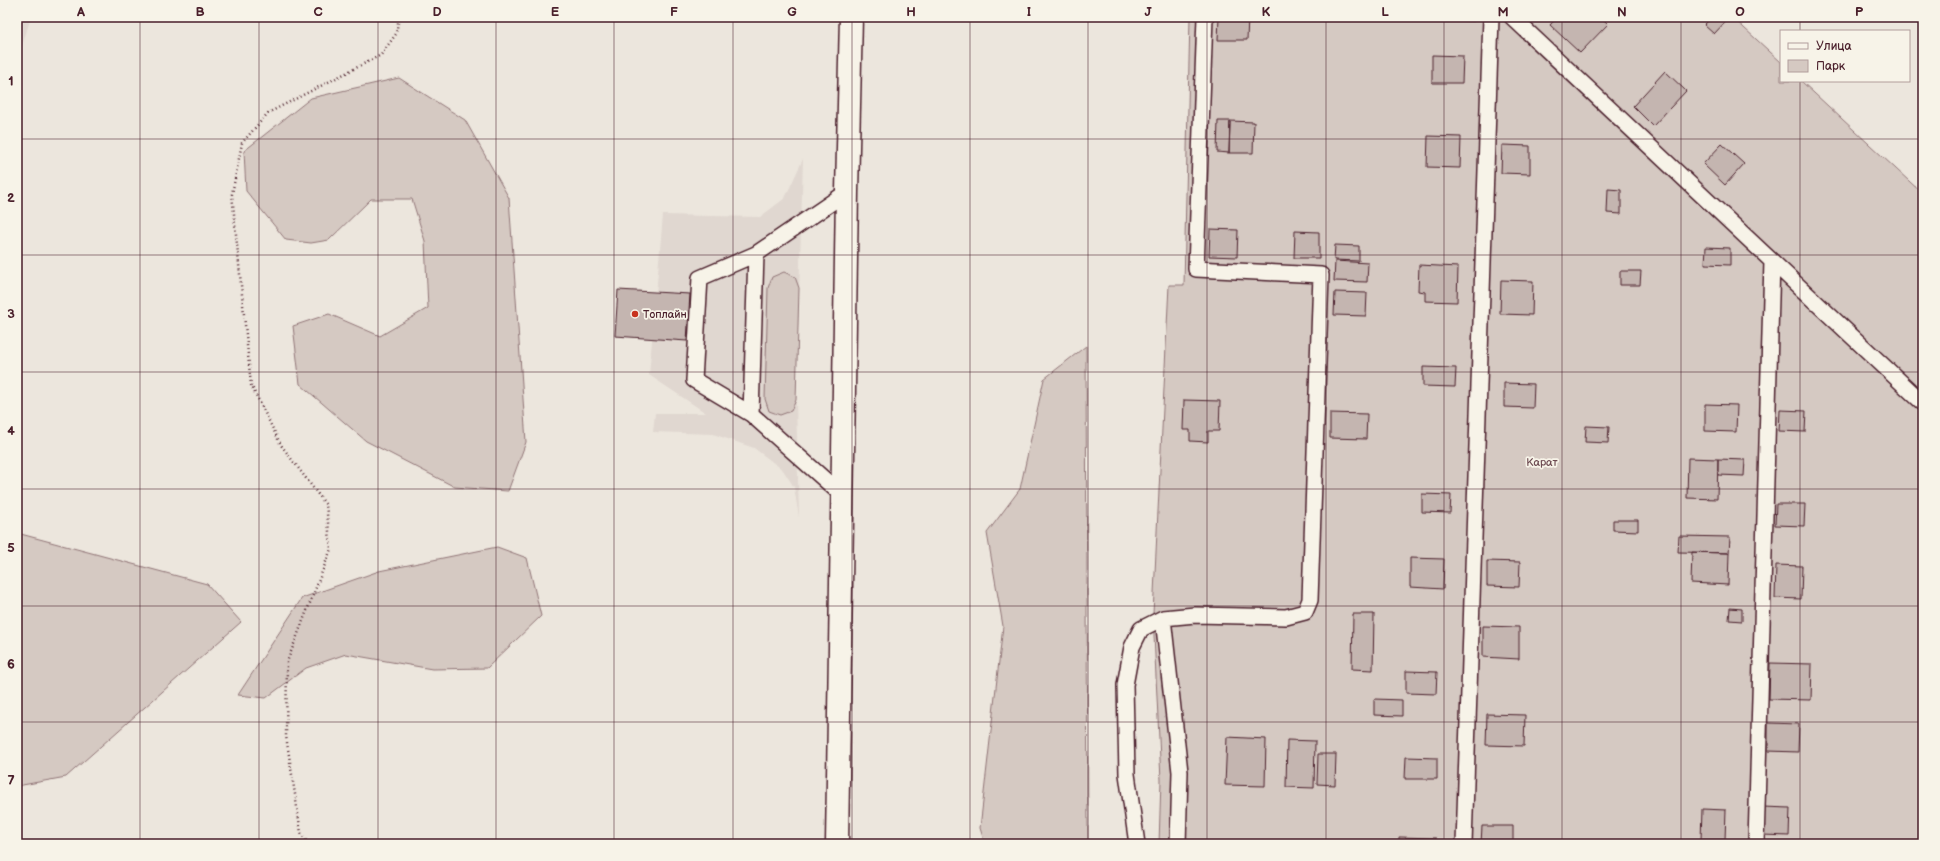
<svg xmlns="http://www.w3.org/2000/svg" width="1940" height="861" viewBox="0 0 1940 861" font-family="'Balsamiq Sans',sans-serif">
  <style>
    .built { fill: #e0d7d0 }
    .green { fill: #d5c9c2; stroke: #907476 }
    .building { fill: #c4b5b0; stroke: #4a1f2b }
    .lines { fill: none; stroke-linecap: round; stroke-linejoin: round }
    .service-casing { stroke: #4a1f2b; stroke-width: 18 }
    .primary-casing { stroke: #4a1f2b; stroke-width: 25 }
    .path { stroke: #4a1f2b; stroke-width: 2.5; stroke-dasharray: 1 3; stroke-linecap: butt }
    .service { stroke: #f7f3e8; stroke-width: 15 }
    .primary { stroke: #f7f3e8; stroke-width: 22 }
    .grid { fill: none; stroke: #4a1f2b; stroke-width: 1; stroke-opacity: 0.55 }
    .poi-dot { fill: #c8321e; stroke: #f7f3e8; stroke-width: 1.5 }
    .labels { text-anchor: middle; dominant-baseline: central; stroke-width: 3.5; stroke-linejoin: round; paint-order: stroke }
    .poi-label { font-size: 11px; fill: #4a1f2b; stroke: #f7f3e8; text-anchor: start }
    .park-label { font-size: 11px; fill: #6d4a51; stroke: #f7f3e8 }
    .neatline { fill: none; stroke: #4a1f2b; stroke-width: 1.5 }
    .grid-label { font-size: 13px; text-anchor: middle; font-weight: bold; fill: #4a1f2b }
  </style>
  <rect width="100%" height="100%" fill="#ece6dd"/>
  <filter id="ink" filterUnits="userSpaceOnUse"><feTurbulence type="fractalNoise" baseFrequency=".025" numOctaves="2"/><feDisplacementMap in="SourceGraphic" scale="8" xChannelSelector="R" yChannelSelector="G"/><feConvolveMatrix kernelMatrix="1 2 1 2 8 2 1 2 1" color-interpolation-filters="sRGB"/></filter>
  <g filter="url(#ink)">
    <!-- built -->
    <path class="built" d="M17,17H31L17,62Z
      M803,159L796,400L799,517L794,487L783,470L754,448L713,434L653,432L655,413H706L649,375L663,215L760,217L785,198Z"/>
    <!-- green -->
    <path class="green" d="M1190,17H1732L1781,62V81H1801L1923,194V844H1159L1161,780L1153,614L1169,285H1184Z
      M399,78L465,120L509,198L526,442L508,491L455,487L366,441L300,384L293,326L329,314L380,336L428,308L425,241L412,199H371L329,240L311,243L286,240L246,191L244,151L311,98Z
      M784,272L795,277L799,288L796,400L791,411L780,415L769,411L765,399L768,288L772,277Z
      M1086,346L1088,844H985L980,828L1003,626L987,533L1020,489L1044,379Z
      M17,533L207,584L241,622L66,777L17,786Z
      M497,547L527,558L541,616L487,668L432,669L346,654L306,668L266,698L238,695L302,598L379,571Z"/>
    <!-- building -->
    <path class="building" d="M1219,17H1248L1247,40H1218Z
      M1449,17H1474V21L1449,20Z
      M1557,17H1601L1608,24L1580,53L1550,25Z
      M1712,17H1724L1727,20L1714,34L1704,25Z
      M1432,55L1463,56L1462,83H1432Z
      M1665,71L1686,91L1653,126L1633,106Z
      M1218,121H1230L1229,153L1217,152Z
      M1230,121L1254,122L1253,153H1229Z
      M1428,136L1461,137L1460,168L1427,167Z
      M1722,144L1744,164L1725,185L1703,164Z
      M1502,145L1530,146V174L1501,173Z
      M1608,189L1621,190V214L1607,213Z
      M1210,229L1238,230L1237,257L1209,256Z
      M1295,231L1319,232V258H1294Z
      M1335,245L1359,246V261L1334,260Z
      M1706,247L1730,248V265L1705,264Z
      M1335,261L1368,263L1367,282L1334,281Z
      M1419,265L1458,267L1457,302L1425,301V292L1418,291Z
      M1620,271H1641L1640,285H1620Z
      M1501,280L1533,281L1532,315L1500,314Z
      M618,290L690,294L687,341L615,336Z
      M1335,292L1367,293L1366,316L1334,315Z
      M1423,367L1456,368L1455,387L1423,386Z
      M1504,383L1534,384L1533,408L1504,407Z
      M1184,400L1220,401L1219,431H1208V442L1190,441V430H1183Z
      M1705,404L1737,405L1736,432L1705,431Z
      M1780,410L1806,411L1805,432L1779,431Z
      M1330,413L1367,414L1366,439L1330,438Z
      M1586,426L1609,427L1608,443L1585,442Z
      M1688,458L1718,459L1717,499L1687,498Z
      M1718,459L1745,460L1744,476L1718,475Z
      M1422,494L1451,495L1450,513L1422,512Z
      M1776,504H1805L1804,526L1775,525Z
      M1613,520H1638V531L1613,530Z
      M1679,536L1730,537L1729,553L1678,552Z
      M1692,552L1729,553L1728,585L1691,583Z
      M1410,558L1444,559L1443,589L1410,587Z
      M1487,561L1520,562L1519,587L1487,586Z
      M1776,565L1802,566L1801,599L1775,598Z
      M1730,608L1742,609V621L1729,620Z
      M1353,614H1374L1373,670L1352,669Z
      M1483,626L1519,627V659L1483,657Z
      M1770,663L1812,664L1811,700L1769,699Z
      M1406,671L1437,672L1436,694L1406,693Z
      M1374,699L1402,700V716L1374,715Z
      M1487,714L1525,715L1524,746L1486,745Z
      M1768,723L1799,724L1798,752L1768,751Z
      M1227,737L1266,739L1265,786L1225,785Z
      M1287,740L1315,741L1314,788L1286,787Z
      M1318,754H1336L1335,785L1317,784Z
      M1406,757L1437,758V779H1405Z
      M1763,807L1790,808L1789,836L1762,835Z
      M1702,809L1726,810L1725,840H1701Z
      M1482,826H1513V844H1481Z
      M1399,837L1436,838V844H1399Z"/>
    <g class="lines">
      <defs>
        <path id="service" d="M1512,17L1923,403
          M751,414L694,380L700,278L756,254
          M842,495L751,414L756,254L847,192
          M1137,844L1127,774L1125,685L1132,647L1141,629L1163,618
          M1178,844L1180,772L1163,618L1195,615L1286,617L1305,612L1310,600L1321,275L1196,269L1205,17
          M1464,844L1491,17
          M1756,844L1772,261"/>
        <path id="primary" d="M837,844L847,192L851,17"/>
      </defs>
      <!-- service casing -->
      <use href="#service" class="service-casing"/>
      <!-- primary casing -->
      <use href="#primary" class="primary-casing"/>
      <!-- path -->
      <path class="path" d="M308,844L301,833L286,736L287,662L331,549L326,505L281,445L251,385L232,194L242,143L268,113L381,55L396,34L399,17"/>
      <!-- service -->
      <use href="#service" class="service"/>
      <!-- primary -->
      <use href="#primary" class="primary"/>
    </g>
  </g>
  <!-- grid -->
  <path class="grid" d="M140,17V844M259,17V844M378,17V844M496,17V844M614,17V844M733,17V844M852,17V844M970,17V844M1088,17V844M1207,17V844M1326,17V844M1444,17V844M1562,17V844M1681,17V844M1800,17V31M1800,81V844M17,139H1923M17,255H1923M17,372H1923M17,489H1923M17,606H1923M17,722H1923"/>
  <!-- markers -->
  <circle class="poi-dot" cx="635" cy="314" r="4"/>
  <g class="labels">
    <!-- poi labels -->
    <g class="poi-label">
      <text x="643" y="314">Топлайн</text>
    </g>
    <!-- park labels -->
    <g class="park-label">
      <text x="1542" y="462">Карат</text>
    </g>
  </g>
  <!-- margin -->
  <rect width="1940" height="861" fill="none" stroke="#f7f3e8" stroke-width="44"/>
  <!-- legend -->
  <rect x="1780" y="30" width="130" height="52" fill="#f7f3e8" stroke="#b29e9c"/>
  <rect x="1788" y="43" width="20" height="6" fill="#f7f3e8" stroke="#b29e9c"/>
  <text x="1816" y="50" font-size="12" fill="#4a1f2b">Улица</text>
  <rect x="1788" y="60" width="20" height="12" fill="#d5c9c2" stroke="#b29e9c"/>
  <text x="1816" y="70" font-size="12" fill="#4a1f2b">Парк</text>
  <rect x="22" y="22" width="1896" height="817" class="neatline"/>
  <g class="grid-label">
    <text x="81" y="16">A</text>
    <text x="200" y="16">B</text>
    <text x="318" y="16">C</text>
    <text x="437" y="16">D</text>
    <text x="555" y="16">E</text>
    <text x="674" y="16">F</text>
    <text x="792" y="16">G</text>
    <text x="911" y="16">H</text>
    <text x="1029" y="16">I</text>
    <text x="1148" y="16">J</text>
    <text x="1266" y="16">K</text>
    <text x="1385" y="16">L</text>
    <text x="1503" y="16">M</text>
    <text x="1622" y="16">N</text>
    <text x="1740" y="16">O</text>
    <text x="1859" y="16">P</text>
    <text x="11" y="85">1</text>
    <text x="11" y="202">2</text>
    <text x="11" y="318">3</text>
    <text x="11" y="435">4</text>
    <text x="11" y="552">5</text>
    <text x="11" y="668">6</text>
    <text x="11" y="785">7</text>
  </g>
</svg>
